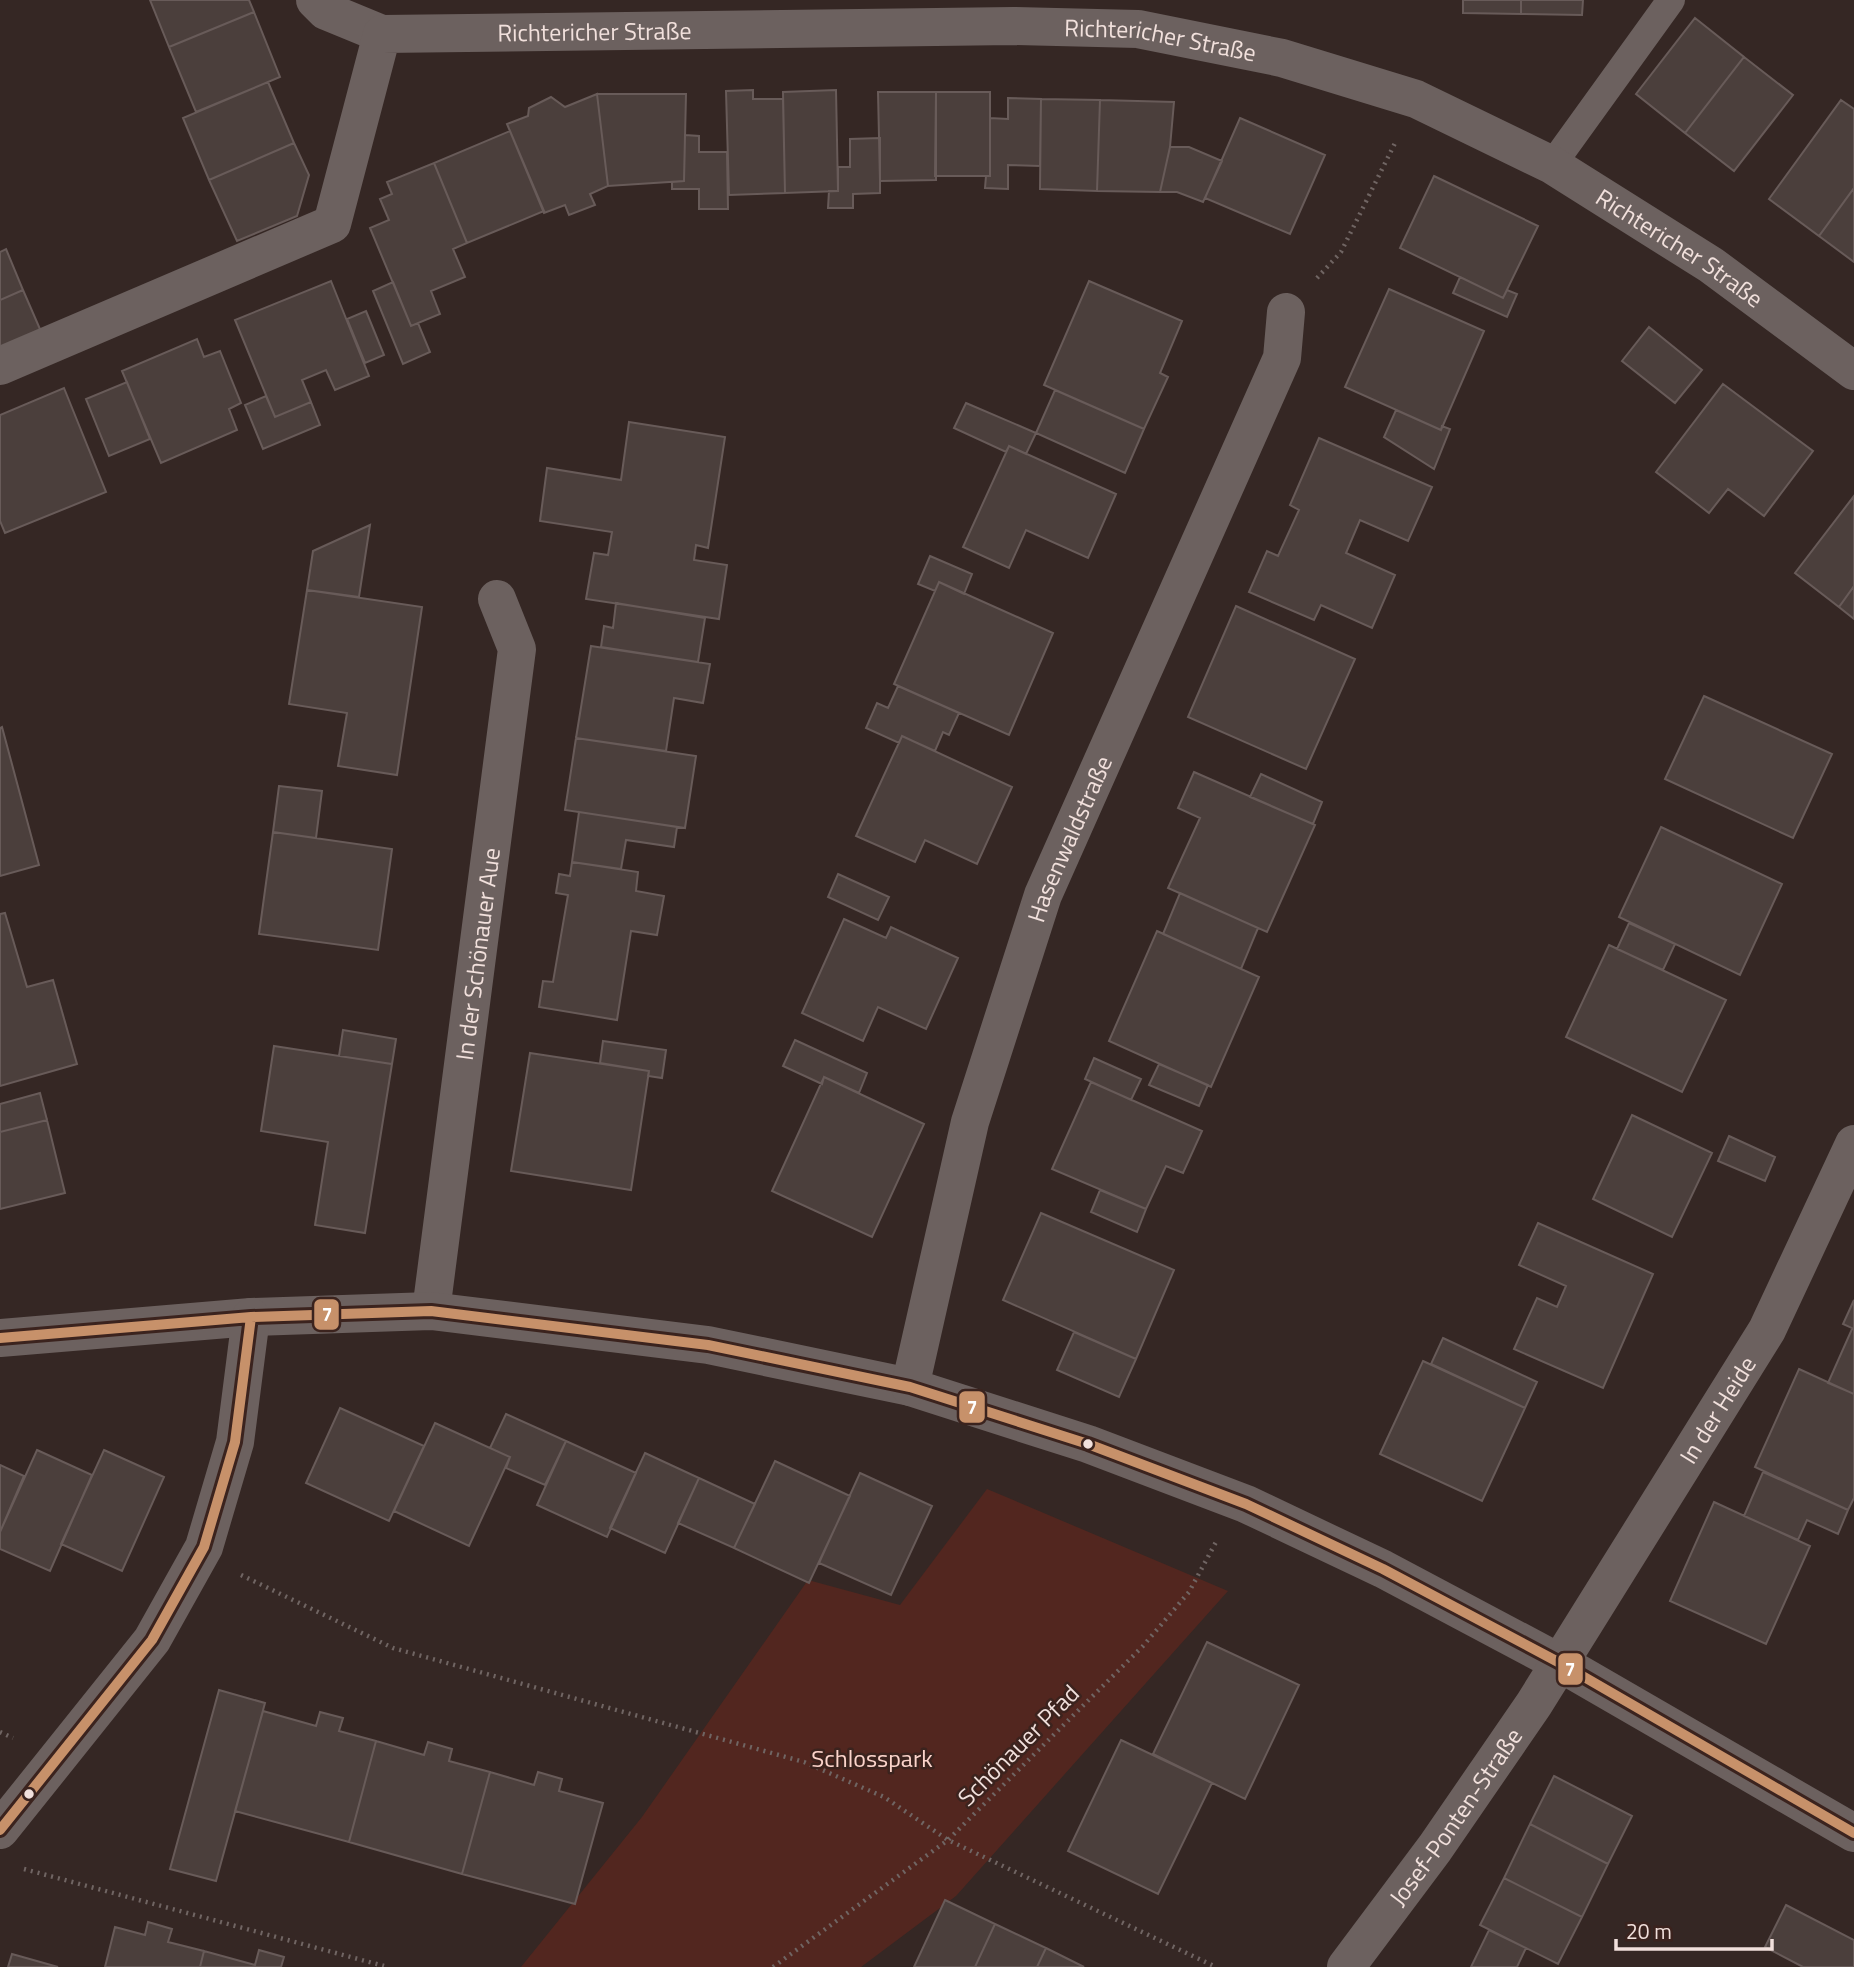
<svg xmlns="http://www.w3.org/2000/svg" width="1854" height="1967" viewBox="0 0 1854 1967" font-family="'Titillium Web',sans-serif">
  <style>
    .green { fill: #52261f }
    .building { fill: #4b3f3c; stroke: #685b59; stroke-width: 2 }
    .lines { fill: none; stroke-linecap: round; stroke-linejoin: round }
    .path { stroke: #706563; stroke-width: 4.5; stroke-dasharray: 2 5; stroke-linecap: butt }
    .lane { stroke: #6c615f; stroke-width: 28 }
    .street { stroke: #6c615f; stroke-width: 38 }
    .bus-1-casing { stroke: #3b231e; stroke-width: 16 }
    .bus-1 { stroke: #c7916a; stroke-width: 10 }
    .bus-dot { fill: #f1e0dc; stroke: #3b231e; stroke-width: 2.5 }
    .labels { text-anchor: middle; dominant-baseline: central; stroke-width: 5; stroke-linejoin: round; paint-order: stroke }
    .street-label { font-size: 24px; fill: #f1e0dc; stroke: #3b231e }
    .park-label { font-size: 24px; fill: #fcd4cb; stroke: #3b231e }
    .line-badge { stroke: #3b231e; stroke-width: 2.5 }
    .badge-label { font-size: 19px; text-anchor: middle; font-weight: bold; fill: #fff }
  </style>
  <rect width="100%" height="100%" fill="#352724"/>
  <!-- green -->
  <path class="green" d="M987,1489L1228,1591L956,1896L861,1967H521L642,1817L808,1580L900,1605Z"/>
  <!-- building -->
  <path class="building" d="M150,0H249L254,12L169,47Z
    M1463,0H1521V14L1463,13Z
    M1521,0H1583L1582,15L1521,14Z
    M254,12L280,77L196,112L169,47Z
    M1695,18L1744,57L1685,133L1636,94Z
    M1744,57L1793,95L1734,171L1685,133Z
    M268,82L294,143L209,180L183,118Z
    M753,90V99H783L785,193L729,195L726,91Z
    M836,90L838,191L785,193L783,92Z
    M878,92H936V180L880,181Z
    M936,92H990V176H935Z
    M597,94L608,186L590,194L595,205L569,215L565,205L544,213L507,124L528,116L529,108L551,97L565,107Z
    M597,94H686L684,181L608,186Z
    M1008,98L1041,99L1040,166L1008,165V189L985,188L986,176H990V118L1008,119Z
    M1041,99L1100,100L1097,191L1040,189Z
    M1100,100L1174,102L1170,147L1160,192L1097,191Z
    M1841,100L1854,109V188L1819,236L1769,199Z
    M1240,118L1325,155L1290,234L1205,198Z
    M510,131L544,211L467,243L434,163Z
    M685,135L699,136V152H727L728,209H699V189H672V182L684,181Z
    M880,138V193L853,194V208H828L829,191H838V167H850V139Z
    M294,143L309,175L297,216L237,241L209,180Z
    M1170,147H1189L1222,161L1203,202L1177,192H1160Z
    M434,163L467,243L453,249L465,277L431,291L440,314L411,326L370,228L389,220L380,199L392,194L387,182Z
    M1434,176L1538,226L1503,298L1400,248Z
    M1854,188V262L1819,236Z
    M6,249L23,290L0,300V252Z
    M1460,277L1503,298L1507,290L1517,294L1507,317L1453,293Z
    M331,281L369,376L335,390L326,370L302,380L311,402L275,417L235,320Z
    M1089,281L1182,321L1160,373L1168,377L1144,429L1044,385Z
    M393,282L411,326L418,323L430,352L403,364L373,291Z
    M1389,289L1484,331L1441,430L1345,387Z
    M23,290L43,336L0,354V300Z
    M366,311L384,355L365,363L347,319Z
    M1649,327L1702,370L1675,403L1622,361Z
    M197,339L204,357L220,351L241,403L229,409L237,430L161,463L122,371Z
    M127,382L150,439L109,456L86,399Z
    M1723,384L1813,451L1764,516L1728,489L1709,513L1656,472Z
    M64,388L106,492L5,533L0,521V415Z
    M1055,390L1144,429L1125,473L1036,433Z
    M266,396L275,417L311,402L320,425L263,449L245,405Z
    M966,403L1036,433L1026,454L1009,446L1006,452L954,428Z
    M1396,410L1441,430L1442,426L1450,429L1434,469L1384,437Z
    M629,422L725,437L708,548L696,545L694,560L727,565L719,619L586,599L594,553L608,555L612,532L540,521L547,468L621,480Z
    M1319,438L1432,487L1408,541L1360,520L1346,553L1395,575L1372,628L1321,605L1314,620L1249,592L1267,551L1278,556L1299,510L1290,505Z
    M1009,446L1116,494L1088,558L1026,530L1009,568L963,547Z
    M1854,496V586L1839,607L1795,573Z
    M370,525L359,597L307,590L313,551Z
    M930,556L972,574L964,594L939,582L935,591L918,584Z
    M939,582L1053,633L1009,735L894,684Z
    M1854,586V619L1839,607Z
    M307,590L422,607L397,775L338,766L347,713L289,704Z
    M616,603L705,618L698,662L601,647L604,626L613,628Z
    M1236,606L1355,659L1306,769L1188,717Z
    M591,646L710,664L703,703L674,698L666,751L576,738Z
    M898,686L959,713L949,735L943,732L935,751L902,736L899,743L866,728L877,703L888,708Z
    M1704,696L1832,754L1793,838L1665,779Z
    M2,727L39,865L0,876V728Z
    M902,736L1012,787L977,864L925,840L915,862L856,836Z
    M576,738L696,756L685,828L565,810Z
    M1194,772L1315,825L1267,932L1168,888L1200,818L1178,808Z
    M1261,774L1322,802L1313,824L1250,797Z
    M279,786L322,791L316,838L273,832Z
    M579,812L677,827L674,847L626,840L621,869L572,862Z
    M1661,827L1782,884L1740,975L1619,917Z
    M273,832L392,849L378,950L259,934Z
    M572,862L638,872L636,891L664,896L657,935L631,931L617,1020L539,1007L543,981L553,982L568,895L556,893L559,874L570,876Z
    M838,874L889,897L878,920L828,897Z
    M1180,893L1258,928L1241,969L1163,934Z
    M5,913L27,987L53,980L77,1064L0,1086V914Z
    M844,919L886,938L891,927L958,958L926,1029L878,1007L863,1041L802,1013Z
    M1629,923L1675,944L1663,970L1617,949Z
    M1157,931L1259,977L1211,1087L1109,1041Z
    M1609,945L1726,1000L1682,1092L1566,1037Z
    M343,1030L396,1039L392,1064L339,1056Z
    M795,1040L867,1073L859,1093L824,1077L822,1084L783,1066Z
    M603,1041L666,1050L662,1078L648,1076L649,1071L600,1063Z
    M274,1046L392,1064L365,1233L315,1225L328,1142L261,1131Z
    M530,1053L649,1071L631,1190L511,1171Z
    M1094,1058L1141,1079L1131,1100L1085,1079Z
    M1159,1064L1208,1085L1199,1106L1149,1085Z
    M824,1077L924,1124L872,1237L772,1191Z
    M1091,1082L1202,1131L1183,1173L1166,1166L1146,1209L1052,1169Z
    M40,1093L47,1120L0,1132V1104Z
    M1632,1115L1712,1153L1672,1237L1593,1199Z
    M47,1120L65,1193L0,1209V1132Z
    M1729,1136L1775,1157L1765,1181L1718,1161Z
    M1100,1190L1146,1209L1137,1232L1091,1212Z
    M1041,1213L1174,1270L1136,1359L1003,1300Z
    M1538,1223L1653,1274L1603,1388L1514,1349L1537,1298L1557,1307L1566,1286L1519,1265Z
    M1854,1300V1329L1843,1324Z
    M1852,1329H1854V1394L1828,1383Z
    M1074,1332L1136,1359L1119,1397L1057,1370Z
    M1443,1338L1537,1382L1525,1408L1431,1364Z
    M1423,1361L1525,1408L1482,1501L1380,1454Z
    M1799,1369L1854,1394V1498L1848,1510L1755,1467Z
    M340,1408L424,1446L389,1521L306,1483Z
    M506,1414L566,1441L545,1485L506,1468L510,1457L490,1448Z
    M435,1423L510,1457L469,1546L394,1511Z
    M566,1441L636,1473L607,1537L537,1505Z
    M37,1450L92,1475L50,1571L0,1549V1532Z
    M104,1450L164,1477L122,1571L61,1544Z
    M645,1453L699,1478L665,1553L610,1528Z
    M775,1461L850,1496L809,1583L734,1548Z
    M0,1465L24,1476L0,1532Z
    M1763,1472L1848,1510L1838,1534L1807,1520L1798,1540L1744,1516Z
    M860,1473L932,1506L891,1595L819,1563Z
    M699,1478L755,1504L734,1548L678,1523Z
    M1714,1502L1810,1546L1766,1644L1670,1601Z
    M1207,1642L1299,1685L1245,1799L1153,1754Z
    M219,1690L265,1703L216,1881L170,1869Z
    M263,1711L316,1726L320,1712L343,1718L339,1731L376,1741L349,1842L235,1811Z
    M1121,1740L1212,1783L1158,1894L1068,1851Z
    M376,1741L424,1755L428,1742L452,1749L449,1761L490,1772L462,1874L349,1842Z
    M490,1772L534,1785L538,1772L562,1779L559,1791L603,1803L575,1904L462,1874Z
    M1554,1776L1632,1816L1608,1864L1530,1824Z
    M1530,1824L1608,1864L1582,1917L1504,1878Z
    M1504,1878L1582,1917L1558,1964L1480,1925Z
    M945,1900L995,1924L975,1967H914Z
    M1786,1905L1854,1940V1967H1803L1765,1947Z
    M148,1922L172,1929L168,1942L204,1951L200,1967H105L115,1927L145,1935Z
    M995,1924L1046,1948L1037,1967H975Z
    M1489,1930L1526,1948L1517,1967H1471Z
    M1046,1948L1084,1967H1037Z
    M259,1950L284,1957L281,1967H200L204,1951L255,1965Z
    M12,1954L58,1967H8Z"/>
  <g class="lines">
    <!-- path -->
    <path class="path" d="M1317,278L1341,252L1396,141
      M241,1575L393,1648L804,1762L884,1797L948,1840L1216,1967
      M0,1732L13,1738
      M24,1869L384,1966
      M773,1967L948,1840L1143,1646L1189,1592L1216,1542"/>
    <!-- lane -->
    <path class="lane" d="M1552,165L1671,0"/>
    <!-- street -->
    <g class="street">
      <path d="M315,0L326,11L382,34"/>
      <path id="s1" d="M0,366L332,224L382,34L1013,26L1138,29L1282,58L1416,99L1552,165L1711,265L1854,371"/>
      <path id="s2" d="M431,1311L517,649L497,599"/>
      <path d="M0,1338L251,1317L431,1311L708,1345L910,1387L1088,1444L1246,1504L1383,1569L1560,1663L1854,1833"/>
      <path id="s3" d="M910,1387L970,1122L1043,895L1282,358L1286,312"/>
      <path d="M0,1830L152,1640L204,1547L235,1442L251,1317"/>
      <path id="s4" d="M1346,1967L1435,1848L1534,1704L1767,1330L1854,1144"/>
    </g>
    <defs>
      <path id="bus-1" d="M0,1338L251,1317L431,1311L708,1345L910,1387L1088,1444L1246,1504L1383,1569L1560,1663L1854,1833
        M0,1830L152,1640L204,1547L235,1442L251,1317"/>
    </defs>
    <!-- bus-1 casing -->
    <use href="#bus-1" class="bus-1-casing"/>
    <!-- bus-1 -->
    <use href="#bus-1" class="bus-1"/>
  </g>
  <!-- markers -->
  <g class="bus-dot">
    <circle cx="1088" cy="1444" r="6"/>
    <circle cx="29" cy="1794" r="6"/>
  </g>
  <g class="labels">
    <!-- street labels -->
    <g class="street-label">
      <text stroke="none"><textPath href="#s1" startOffset="770">Richtericher Straße</textPath></text>
      <text stroke="none"><textPath href="#s1" startOffset="1337">Richtericher Straße</textPath></text>
      <text stroke="none"><textPath href="#s1" startOffset="1904">Richtericher Straße</textPath></text>
      <text stroke="none"><textPath href="#s3" startOffset="572">Hasenwaldstraße</textPath></text>
      <text stroke="none"><textPath href="#s2" startOffset="360">In der Schönauer Aue</textPath></text>
      <text stroke="none"><textPath href="#s4" startOffset="670">In der Heide</textPath></text>
      <text transform="translate(1018 1745) rotate(-45)">Schönauer Pfad</text>
      <text stroke="none"><textPath href="#s4" startOffset="186">Josef-Ponten-Straße</textPath></text>
    </g>
    <!-- park labels -->
    <g class="park-label">
      <text x="872" y="1758">Schlosspark</text>
    </g>
  </g>
  <g class="line-badge">
    <rect x="313" y="1298" width="27" height="33" rx="7" fill="#c7916a"/>
    <rect x="958" y="1390" width="28" height="34" rx="7" fill="#c7916a"/>
    <rect x="1557" y="1652" width="27" height="34" rx="7" fill="#c7916a"/>
  </g>
  <g class="badge-label">
    <text x="327" y="1321">7</text>
    <text x="972" y="1414">7</text>
    <text x="1570" y="1676">7</text>
  </g>
  <!-- scale -->
  <path d="M1616 1939v10h156v-10" fill="none" stroke="#f1e0dc" stroke-width="3.5"/>
  <text x="1626" y="1939" font-size="21" fill="#f1e0dc" stroke="#3b231e" stroke-width="5" paint-order="stroke">20 m</text>
</svg>
